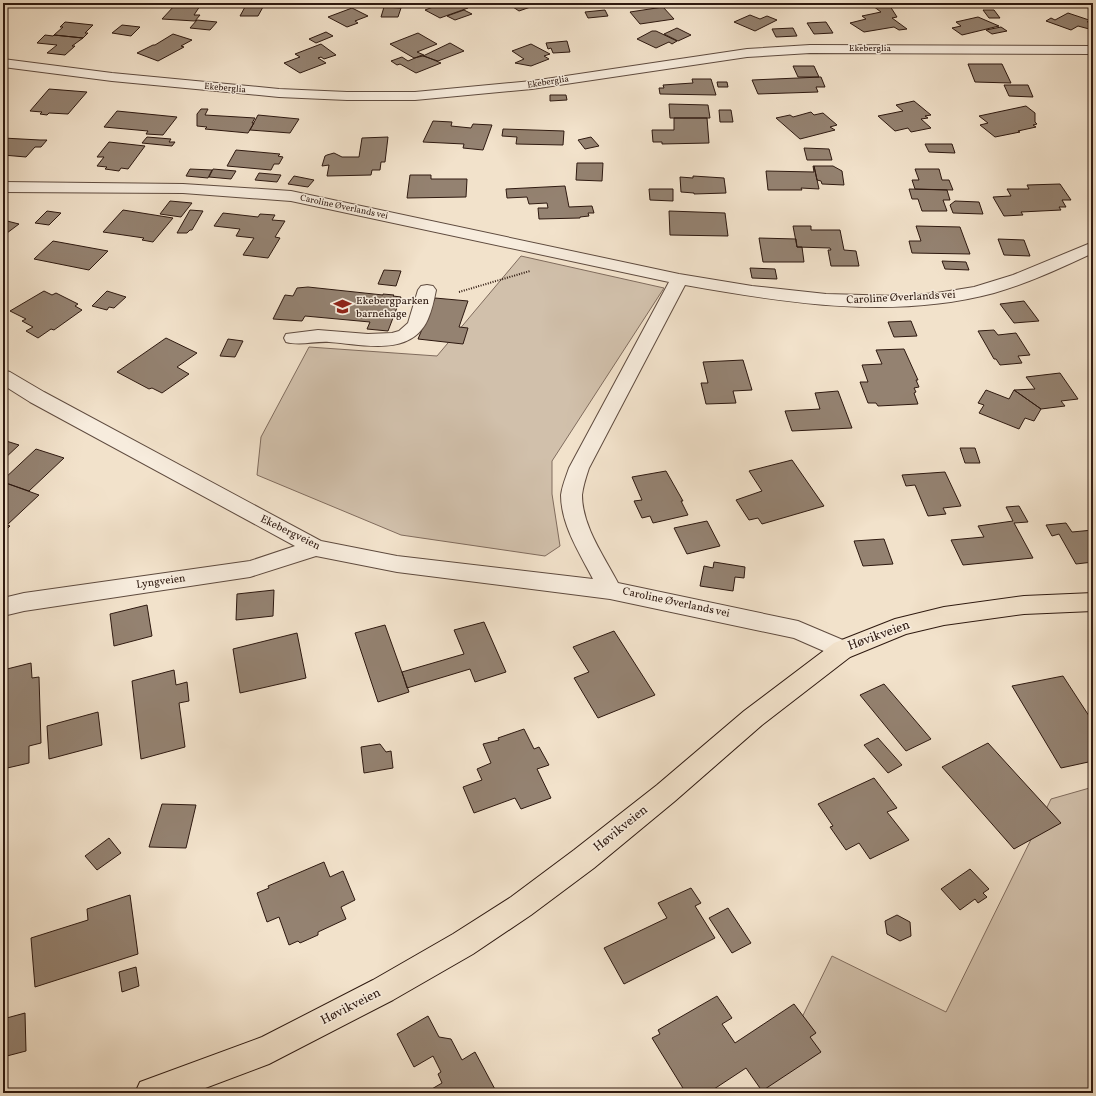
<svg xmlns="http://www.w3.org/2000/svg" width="1096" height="1096" viewBox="0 0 1096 1096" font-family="Vollkorn,serif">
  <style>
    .green { fill: #d1c0ab; stroke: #806c5e }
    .building { fill: #948271; stroke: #2e1910 }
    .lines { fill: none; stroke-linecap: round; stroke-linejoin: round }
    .minor-casing { stroke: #5f4b3f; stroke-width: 2 }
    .major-casing { stroke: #2e1910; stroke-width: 2 }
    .path { stroke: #2e1910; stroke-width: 2; stroke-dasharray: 1 1.5; stroke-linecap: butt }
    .minor { fill: #f7ecdd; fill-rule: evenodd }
    .major { fill: #f2e2cb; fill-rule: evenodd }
    .labels { text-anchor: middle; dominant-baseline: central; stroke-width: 3; stroke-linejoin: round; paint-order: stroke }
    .far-street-label { font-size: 9px; fill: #2e1910; stroke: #f7ecdd }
    .street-label { font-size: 11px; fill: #2e1910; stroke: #f7ecdd }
    .poi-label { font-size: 11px; fill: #2e1910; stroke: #f7ecdd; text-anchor: start }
    .near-street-label { font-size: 13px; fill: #2e1910; stroke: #f7ecdd }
  </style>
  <rect width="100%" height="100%" fill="#f2e2cb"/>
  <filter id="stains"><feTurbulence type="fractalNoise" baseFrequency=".005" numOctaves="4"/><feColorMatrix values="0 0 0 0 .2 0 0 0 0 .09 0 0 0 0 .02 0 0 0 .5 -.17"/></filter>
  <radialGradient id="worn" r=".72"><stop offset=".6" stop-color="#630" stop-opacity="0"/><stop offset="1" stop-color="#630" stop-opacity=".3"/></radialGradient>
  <!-- green -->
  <path class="green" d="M521,256L664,288L552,461V494L560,546L545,556L401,535L257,475L261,437L309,347L437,356Z
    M1093,787V1093H765L832,956L946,1012L1051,799Z"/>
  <!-- building -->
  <path class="building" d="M367,3H380L379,7H366Z
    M444,3H465L462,5L468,8L440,18L425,10Z
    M516,3H542L519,11L513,7L520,5Z
    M888,3L897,17L892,18L907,29L899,30L894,27L864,32L850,23L866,19L862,16L881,12L873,6Z
    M175,5L200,6L194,15H200L195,21L162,19Z
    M245,7H263L258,16H240Z
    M384,7L401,8L398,17H381Z
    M663,7L674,19L640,24L630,12Z
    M352,8L368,16L355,21L358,23L347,27L328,17Z
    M464,10L472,14L455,20L447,16Z
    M605,10L608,16L588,18L585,12Z
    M983,10H994L1000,18H989Z
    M1068,13L1089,20L1087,22H1093V30L1078,26L1071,30L1046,21L1051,18L1055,20Z
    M750,15L760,19L767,16L777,20L755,31L734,22Z
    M978,17L999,26L962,35L952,28L961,26L956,22Z
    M197,20L217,22L210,30L190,28Z
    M65,22L93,25L85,33H88L83,38L54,35L63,27H60Z
    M826,22L833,33L814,34L807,23Z
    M122,25L140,27L131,36L112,33Z
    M1001,27L1007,31L992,34L986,30Z
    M677,28L691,35L678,41L664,34Z
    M793,28L797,36L776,37L772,29Z
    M652,31H656L677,41L672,44L669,42L656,48L637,39Z
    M326,32L333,36L316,43L309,39Z
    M418,33L437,44L417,52L424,55L423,56L414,58L390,44Z
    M173,34L192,40L181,46L184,47L158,61L137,53L153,45H155Z
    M45,35L53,36L54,35L83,38L72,46H75L65,55L47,53L57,45L37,43Z
    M567,41L570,52L553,53L551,48L548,49L546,43Z
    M450,43L464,51L438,61L423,56Z
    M321,44L336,55L324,59L321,57L318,58L326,63L300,73L284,63L300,57L295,54Z
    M531,44L550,54L544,56L549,59L531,66L515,63L524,59L512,51Z
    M422,55L441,63L416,73L400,64L397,65L391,61L402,57L408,61Z
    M968,64H1002L1011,83L975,82Z
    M793,66H814L819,77H798Z
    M821,77L825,87H816L818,92L758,94L752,80Z
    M692,79H711L716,95L660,94L659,88H664L663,85L693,83Z
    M717,82H727L728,87H718Z
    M1004,85H1028L1033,97L1009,96Z
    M49,89L87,92L68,114L49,113L47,115L40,114L42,112L30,111Z
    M550,95H566L567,100L550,101Z
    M914,101L931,115L925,116L928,118L921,119L931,128L911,132L908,128L895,131L878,116L903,111L896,105Z
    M669,104L708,105L710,118H670Z
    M1026,106L1035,113V122L1037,124L1033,125L1036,127L1018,131L1020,132L995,137L980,125L988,123L979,116Z
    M201,109H208L205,115L255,118L252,123H254L248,133L205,129L207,127L197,126V114Z
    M719,110H731L733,122H720Z
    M117,111L177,117L163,135L146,134L148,131L104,127Z
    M811,112L814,115L823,113L837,125L830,127L835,130L800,139L776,118L790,115L793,117Z
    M258,115L299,119L290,133L250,130Z
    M674,118H707L709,143L662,144V142H653L652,130H674Z
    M433,121L452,122L451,126L471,128L473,124L492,125L483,150L463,148L464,144L423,142Z
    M503,129L564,131L563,145L516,144L517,137L502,136Z
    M147,137L171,139L169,142H175L172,146L142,143Z
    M388,137L385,162H381L380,170H372L371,175L327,176L329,165L322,166L325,156L327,155L334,153L342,157H359L362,138Z
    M591,137L599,146L585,149L578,140Z
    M3,138L40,140H47L41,147H35L26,157L3,155Z
    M109,142L145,146L128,169L121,168L119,171L105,169L107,167L97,166L104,157H97Z
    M925,144H952L955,153L929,152Z
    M804,148L829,149L832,160H807Z
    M236,150L280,154L278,156L283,157L279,164H274L271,170L227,166Z
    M577,163H603L602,181L576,180Z
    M813,166H814L819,189L801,188L802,190H768L766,171L814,172Z
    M814,166H833L842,171L844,185L822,184L821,181L817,180Z
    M190,169L212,170L208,178L186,176Z
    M213,169L236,171L231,179L209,177Z
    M915,169H939L942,180H949L953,190L915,189L912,180H919Z
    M259,173L281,175L277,182L255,180Z
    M410,175H431V179H467L466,197L407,198Z
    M294,176L314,180L308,187L288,184Z
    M693,176L724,178L726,193L694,194V193L681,192L680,177L693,178Z
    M1060,184L1071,200H1062L1066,207H1059L1061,210L1021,212L1023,215L1004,216L993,197L1011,196L1007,189H1029L1027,185Z
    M565,186L569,207L592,206L594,213H588L589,216L580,217V218L539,219L538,208H548L547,203L529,204L527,197L507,198L506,189Z
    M649,189H673V201L650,200Z
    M909,189L947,190L950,200H943L947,211H922L918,199H912Z
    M170,201L192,203L181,217L160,214Z
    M955,201L979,202L983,214L953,213L950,205Z
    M123,210L173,218L153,242L142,240L144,238L103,232Z
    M190,210L203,211L192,230H190L187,233H177Z
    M47,211L61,213L49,225L35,223Z
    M669,211L725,213L728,236L670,235Z
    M223,213L258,217L260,214L275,215L272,220L285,221L275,237L280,238L268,258L243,255L254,238L236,236L240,229L214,226Z
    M3,220L19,224L3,236Z
    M793,226H811V230H840L844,250L856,251L859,266H831L828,250H831L830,248L797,247Z
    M916,226L960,227L970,254L912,253L909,241H921Z
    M759,238L796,239L797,247H802L804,262H763Z
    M998,239L1024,240L1030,256L1004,255Z
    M53,241L108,251L89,270L34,259Z
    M942,261L966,262L969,270L945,269Z
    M750,268L775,269L777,279L752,278Z
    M384,270L401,271L396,286L378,284Z
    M308,287L383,295V294L394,295L393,296L401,297L388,331L367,329L370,322L305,316L302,321L273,319L285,295L293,296L297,288Z
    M44,291L52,295L56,293L78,304L75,306L82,310L54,330L51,329L38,338L26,331L33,327L22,321L26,319L10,311Z
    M107,291L126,297L114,308L109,307L107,310L92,306Z
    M435,298L468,301L459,327L468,328L463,344L418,339Z
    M1024,301L1039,321L1014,323L1000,304Z
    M911,321L917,336L894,337L888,322Z
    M994,330L998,335L1016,333L1030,355L1018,356L1022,363L1000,365L996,359H994L978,331Z
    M166,338L197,353L177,367L189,374L162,393L152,388L149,389L117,372Z
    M228,339L243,341L235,357L220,356Z
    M904,349L918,380H916L919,387L914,388L916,392L914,393L918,404L878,406L876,403H868L860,382H868L862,365L882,364L876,350Z
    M743,360L752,390L733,391L736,403L706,404L701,383H708L703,362Z
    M1060,373L1078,399L1061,401L1065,406L1041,409L1014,390L1035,389L1026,377Z
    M986,390L1009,399L1014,390L1041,409L1034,421L1025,418L1019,429L979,413L984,405L978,403Z
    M838,391L852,428L792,431L785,411L820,409L815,393Z
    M3,440L19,445L3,460Z
    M960,448H975L980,463H965Z
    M36,449L64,458L29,491L3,482V480Z
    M792,460L824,506L762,524L758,518L749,520L736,500L762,491L749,471Z
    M666,471L683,501H681L688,515L653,523L650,516L642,518L634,501L642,500L632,477Z
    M945,472L961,506L943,508L946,514L928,516L915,485L906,486L902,475Z
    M3,482L39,495L7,525L10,526L3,533Z
    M1019,506L1028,522L1014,523L1033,558L963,565L951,540L984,537L978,526L1013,521L1006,507Z
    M707,521L720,546L687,554L674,528Z
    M1066,523L1072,532L1093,530V562L1076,564L1059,534L1052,536L1046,525Z
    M884,539L893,564L863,566L854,541Z
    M714,562L745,567L744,578L735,577L733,591L700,586L704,566L713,568Z
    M274,590L273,616L236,620L237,594Z
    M147,605L152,636L114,646L110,614Z
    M484,622L506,672L475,682L470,669L407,688L402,672L464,654L454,630Z
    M385,625L409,692L378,702L355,633Z
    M614,631L655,695L598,718L574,678L589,672L573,647Z
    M297,633L306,678L240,693L233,649Z
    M31,663L32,678L39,677L41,743L29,746V763L3,769V670Z
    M174,670L176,685L187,682L189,701L179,703L185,747L141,759L132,681Z
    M1063,676L1093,722V761L1061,768L1012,686Z
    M884,684L931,739L906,751L860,695Z
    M98,712L102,745L49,759L47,726Z
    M524,729L534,749L539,747L549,765L537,769L551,798L521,809L515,798L474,813L463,787L482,780L477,769L491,763L483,744L499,740L498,738Z
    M878,738L902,765L888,773L864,745Z
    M988,743L1061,823L1014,849L942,767Z
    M380,744L386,752L391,751L393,768L364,773L361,747Z
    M874,778L897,808L887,812L909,840L870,859L859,843L846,850L830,827L833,826L818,804Z
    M162,804L196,805L186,848L149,847Z
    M109,838L121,853L97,870L85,856Z
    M324,862L330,877L343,871L355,900L341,907L346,919L318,932V935L300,943L298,941L289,945L279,917L267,922L257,893L269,888L268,886Z
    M970,869L989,889L983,893L987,897L978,903L975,899L960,910L941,889Z
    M691,888L701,903L695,906L715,938L624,984L604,948L667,918L658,903Z
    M130,895L138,954L35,987L31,938L88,920L87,909Z
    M728,908L751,943L732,953L709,918Z
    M897,915L910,922L911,936L900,941L887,934L885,921Z
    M136,967L139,986L122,992L119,972Z
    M717,996L732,1018L722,1024L735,1043L794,1004L816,1033L810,1037L821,1052L762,1091L746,1068L708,1093H686L652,1038L660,1034L658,1030Z
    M25,1013L26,1051L3,1057V1019Z
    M428,1016L439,1037L451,1039L462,1060L475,1052L497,1093H425L442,1083L438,1074L441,1072L433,1056L414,1067L397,1034Z"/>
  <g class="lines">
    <defs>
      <path id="minor" d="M810,45L1093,46V54L810,53L747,57L532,89L415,100H347L279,97L112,81L3,67V59L112,73L279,89L347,92H415L532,81L747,49Z
        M3,182L183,184L291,191L679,274L752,286L826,294L900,296L937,293L974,287L1013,275L1093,242V253C1061,268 1029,283 994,293C893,320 786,303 685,285L589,468C586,477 583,486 582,495C582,526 604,556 618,583L798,621L850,643L854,650L850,657L842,659L794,638L610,599L397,572L316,556L250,577L24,611L3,616V598L24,593L250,561L295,546L30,402L3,385V370L10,372L44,392L321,541L397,556L593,579C580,554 561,525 561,495C562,486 566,477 569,468L669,282L291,201L183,193L3,192Z
        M427,285L433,286L436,290C434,300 432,310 428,319C411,358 361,344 329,342C315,341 300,346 286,342L284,338L286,334L318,330L368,334L392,333L399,331L408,323L418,290L421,286Z"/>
      <path id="major" d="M1093,593V611L1024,614L944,625L906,634L850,657L762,725L675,801L594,868L531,915L473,954L393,1000L269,1064L192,1093H135L140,1082L262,1037L373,980L453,934L511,897L574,850L657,785L744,711L834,643L895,619L944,607L1024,596Z"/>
    </defs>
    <!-- minor casing -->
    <use href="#minor" class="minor-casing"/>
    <!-- major casing -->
    <use href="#major" class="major-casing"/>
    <!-- path -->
    <path class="path" d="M459,292L530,271"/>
    <!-- minor -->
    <use href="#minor" class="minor"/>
    <!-- major -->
    <use href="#major" class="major"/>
  </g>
  <!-- icons -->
  <defs>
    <symbol id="school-bare" viewBox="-9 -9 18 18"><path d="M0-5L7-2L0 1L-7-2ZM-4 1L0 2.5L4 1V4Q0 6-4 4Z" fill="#8f2418" stroke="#f7ecdd" stroke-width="2.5" paint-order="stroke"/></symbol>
  </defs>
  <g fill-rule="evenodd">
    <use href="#school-bare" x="330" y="294" width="25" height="25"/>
  </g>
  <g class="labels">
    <!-- far-street labels -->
    <g class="far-street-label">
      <text x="870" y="48">Ekeberglia</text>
      <text transform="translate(548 82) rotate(-9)">Ekeberglia</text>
      <text transform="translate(225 88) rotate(5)">Ekeberglia</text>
      <text transform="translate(344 207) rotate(12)">Caroline Øverlands vei</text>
    </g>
    <!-- street labels -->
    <g class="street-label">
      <text transform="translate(901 298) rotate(-3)">Caroline Øverlands vei</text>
      <text transform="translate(290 533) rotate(26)">Ekebergveien</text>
      <text transform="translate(161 582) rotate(-8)">Lyngveien</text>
      <text transform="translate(676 603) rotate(12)">Caroline Øverlands vei</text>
    </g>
    <!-- poi labels -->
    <g class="poi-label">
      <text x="356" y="301">Ekebergparken<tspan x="356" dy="13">barnehage</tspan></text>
    </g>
    <!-- near-street labels -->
    <g class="near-street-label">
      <text transform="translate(879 636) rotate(-20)">Høvikveien</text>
      <text transform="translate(621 829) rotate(-39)">Høvikveien</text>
      <text transform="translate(351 1007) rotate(-27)">Høvikveien</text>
    </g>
  </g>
  <!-- margin -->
  <rect width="1096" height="1096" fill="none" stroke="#f2e2cb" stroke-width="16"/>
  <rect x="4" y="4" width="1088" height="1088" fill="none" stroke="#2e1910" stroke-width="2"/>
  <rect x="8" y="8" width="1080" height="1080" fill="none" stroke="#2e1910"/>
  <rect width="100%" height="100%" filter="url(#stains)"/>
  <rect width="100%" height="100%" fill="url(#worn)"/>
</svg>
